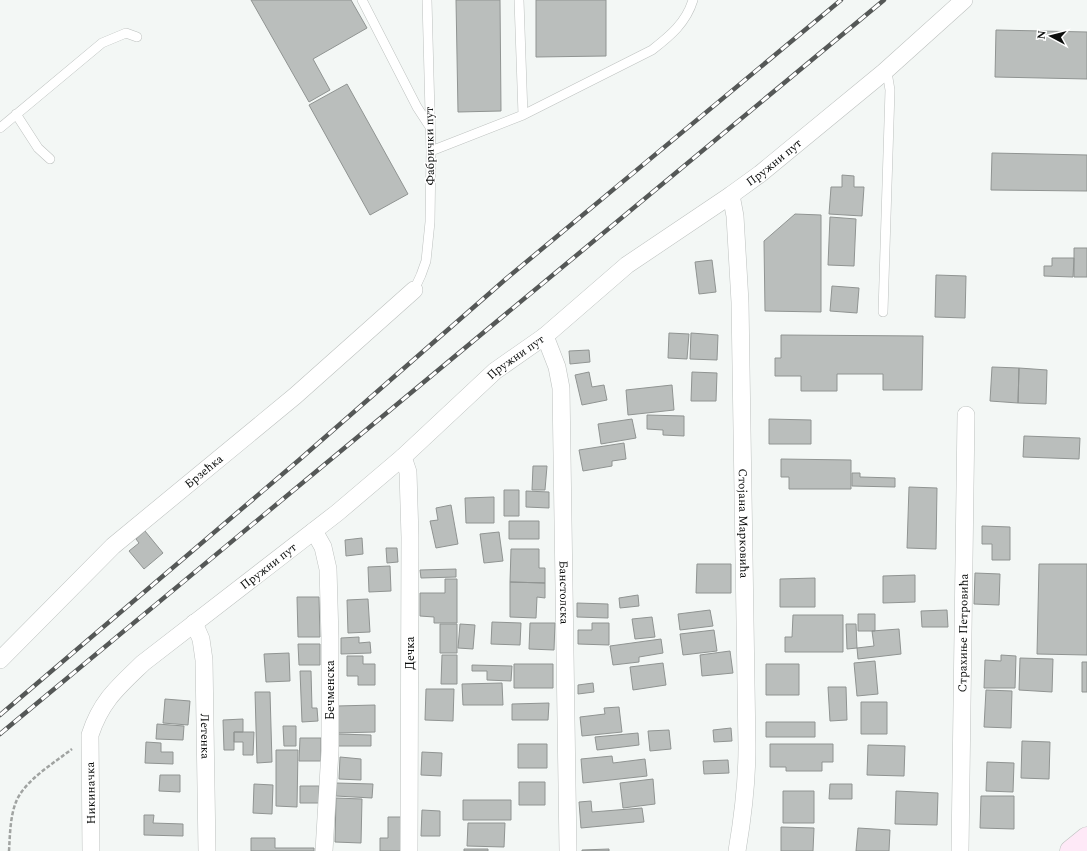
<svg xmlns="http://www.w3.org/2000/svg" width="1087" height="851" viewBox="0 0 1087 851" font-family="Spectral,serif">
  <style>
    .building { fill: #babebc; stroke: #909492 }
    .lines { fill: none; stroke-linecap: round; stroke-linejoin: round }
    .lane-casing { stroke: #bdc1bf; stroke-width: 10 }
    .street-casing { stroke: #bdc1bf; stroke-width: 18 }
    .secondary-casing { stroke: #bdc1bf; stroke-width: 23 }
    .path { stroke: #a0a3a1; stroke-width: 2.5; stroke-dasharray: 4 2; stroke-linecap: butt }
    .lane { stroke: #fff; stroke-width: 9 }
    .street { stroke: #fff; stroke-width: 17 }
    .secondary { stroke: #fee9f7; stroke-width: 22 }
    .rail-casing { stroke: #555857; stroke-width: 4.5 }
    .rail { stroke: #fff; stroke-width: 3; stroke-dasharray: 9; stroke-linecap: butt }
    .labels { text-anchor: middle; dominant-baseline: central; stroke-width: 3; stroke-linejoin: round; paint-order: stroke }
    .street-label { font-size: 12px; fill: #0b0d0c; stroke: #fff }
  </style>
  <rect width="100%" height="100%" fill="#f3f7f5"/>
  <!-- building -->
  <path class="building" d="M251,0H351L367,28L313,59L330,90L309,102Z
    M456,0H500L501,111L458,112Z
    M536,0H606V56L536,57Z
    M996,30L1087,32V79L995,77Z
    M347,84L408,194L370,215L309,105Z
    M992,153L1087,155V191L991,190Z
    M842,175L854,176V187H864L862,216L829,214L831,187H842Z
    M795,214L821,215V312L765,311L764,241Z
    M830,217L856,219L854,266L828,265Z
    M1074,248H1087V277H1074Z
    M1052,258H1074L1073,277L1044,276V266H1052Z
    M712,260L716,292L699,294L695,262Z
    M936,275L966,276L965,318L935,317Z
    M832,286L859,288L857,313L830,311Z
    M669,333L689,334L687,359L668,358Z
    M691,333L718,335L717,360L690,359Z
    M781,335L923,336L922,390H883V374H837V391H801V376H775V358H781Z
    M589,350L590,362L570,364L569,351Z
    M992,367L1019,368L1018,403L990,401Z
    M1019,368L1047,370L1046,404L1018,403Z
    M589,372L592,387L604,385L607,400L582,405L575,375Z
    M692,372L717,373L716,401H691Z
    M672,385L674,410L628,415L626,390Z
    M647,415L684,416V436L663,435V430L647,429Z
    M632,419L636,438L601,444L598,424Z
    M769,419L811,420V444H769Z
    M1024,436L1080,438L1079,459L1023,457Z
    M624,443L626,459L612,461V466L583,471L579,450Z
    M781,459L851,460V489H789V477H781Z
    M533,466H547L545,490H532Z
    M852,473H860V477L895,478V487L852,486Z
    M909,487L937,488L936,549L907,548Z
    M504,490H519V516H504Z
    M526,491L549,492V508L526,507Z
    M494,497V523H466L465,498Z
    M451,505L458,544L436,548L430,521L438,520L436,508Z
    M509,521H539V539H509Z
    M982,526L1010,527V560H992V544H982Z
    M145,531L163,553L144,569L129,551L139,543L136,539Z
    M499,532L503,561L484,563L480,534Z
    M362,538L363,554L346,556L345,540Z
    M386,548H397L398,562L387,563Z
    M511,549H539V568H545V583L510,582Z
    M697,564H731V593H696Z
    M1039,564H1087V655L1037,654Z
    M390,566L391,591L369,592L368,567Z
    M456,569V577L421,578L420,570Z
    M975,573L1000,574L999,605L974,604Z
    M915,575V602L883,603V576Z
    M815,578V607H780V579Z
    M445,579H457V623H434V617L420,616V593H445Z
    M510,582L545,583V598L537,597L536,618L510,617Z
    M638,595L639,606L620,608L619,598Z
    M297,597H319L320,637H298Z
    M368,599L370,632L348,633L347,600Z
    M577,603L608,604V618L577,617Z
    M710,610L713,626L680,630L678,614Z
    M947,610L948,627H922L921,611Z
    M858,614H875V631H858Z
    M793,615H843V652H785V637H792Z
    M652,617L655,637L635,639L632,619Z
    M492,622L521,623L520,645L491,644Z
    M530,623H555L554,650L529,649Z
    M592,623H609V645L578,644V630H592Z
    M440,624H457V653H440Z
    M460,624L475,625L473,649L458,648Z
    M846,624H856L857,648L847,649Z
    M899,629L901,654L858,659L857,648L874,646L872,631Z
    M714,630L717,651L683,655L680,634Z
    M359,637V643L370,642L371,653L341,654V638Z
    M661,639L663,653L639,657V662L613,665L610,646Z
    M298,644H320V665H299Z
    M730,651L733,673L702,676L700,655Z
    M289,653L290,681L266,682L264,654Z
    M442,655H457V684H441Z
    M1001,655L1016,656L1015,688H984L985,660L1001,661Z
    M347,656H363V664H375V685H358V676H347Z
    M1020,658L1053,659L1052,692L1019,690Z
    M875,661L878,694L857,696L854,663Z
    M1082,662H1087V692H1082Z
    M663,663L666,685L633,690L630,667Z
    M514,664H553V688H514Z
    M766,664H799V695H766Z
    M472,665L512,666L511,681L487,680V671H472Z
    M300,671H311L312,708H317L318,721L302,722Z
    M502,683L503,705H463L462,684Z
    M593,683L594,692L578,694V685Z
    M828,687H846L847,720L830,721Z
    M426,689H454L453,721L425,720Z
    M986,690L1012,691L1011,728L984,727Z
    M255,692H270L272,762L257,763Z
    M165,699L190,701L188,725L163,723Z
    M861,702H887V734H861Z
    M549,703L548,720H512V704Z
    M375,705V732L337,733V706Z
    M619,707L622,732L582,736L580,717L605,714L604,708Z
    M243,719V732H234V750H224L223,720Z
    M766,722H815V737H766Z
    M157,724L184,726L183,740L156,739Z
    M283,726H296V746H284Z
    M731,728L732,741L714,742L713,730Z
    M669,730L671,749L650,751L648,731Z
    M234,732H254L253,755H243V742H234Z
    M638,733L639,745L597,750L595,737Z
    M338,734L371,735V746H337Z
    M300,738H321V761H299Z
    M1022,741L1050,742L1049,779L1021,778Z
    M146,742L161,743V752H173V764L145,763Z
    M518,744H547V768H518Z
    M770,744H833V762H822V771H786V767H770Z
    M868,745L905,746L904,776L867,775Z
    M276,750H298L297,807L276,806Z
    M422,752L442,753L441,776L421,775Z
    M612,756L613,763L645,759L647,776L583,783L581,759Z
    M340,757L361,759V780L339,779Z
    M728,760L729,773L704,774L703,761Z
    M987,762L1014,763L1013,792L986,791Z
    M160,775H180V792L159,791Z
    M653,779L655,804L623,808L620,783Z
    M519,782H545V805H519Z
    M336,783L373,784L372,798L336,796Z
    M254,784L273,785L272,814L253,813Z
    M830,784H852V799H829Z
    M300,786H319V803H300Z
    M783,791H814V823H783Z
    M896,791L938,793L937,825L895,824Z
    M981,796H1014V829L980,828Z
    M336,798L362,799L361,843L335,842Z
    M463,800H511V820H463Z
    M591,801L592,812L642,808L644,822L581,828L579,802Z
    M422,810L440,811V836H421Z
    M144,815H154L153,823L183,824V836L144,835Z
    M388,817H404L403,851H380V838H388Z
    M468,823H505L504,847L467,846Z
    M781,827L814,828L813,851H781Z
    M858,828L890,830L889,851H856Z
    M251,838H275V848H314V851H251Z
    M464,849H488V851H464Z
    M609,849V851H582V850Z"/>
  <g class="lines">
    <defs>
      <path id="lane" d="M362,0L417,107L430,127
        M519,0L523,115
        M16,114L38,148L50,159
        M0,128L102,43L126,33L137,37
        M431,151L523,115L652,50C670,36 686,23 693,0
        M414,290L421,275L426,261L430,222L431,151L427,0
        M883,312L890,90L888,78L884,72"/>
      <g id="street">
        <path id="s1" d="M731,195L735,216L740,302L747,747C747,782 743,816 737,851"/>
        <path id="s2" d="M545,336L557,367L561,388L568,851"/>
        <path d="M403,457L408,472L410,537L409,851"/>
        <path d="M314,531L323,547L328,569L330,638V751L324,851"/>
        <path id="s3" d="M194,623L201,639L204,660L207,851"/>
        <path id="s4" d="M0,660L113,546L295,396L414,290"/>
        <path id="s5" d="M91,851L90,735C101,701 118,687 143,663L337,513L403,457L495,371L545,336L627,265L731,195L760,174L884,72L964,0"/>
        <path id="s6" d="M960,851L966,415"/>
      </g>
      <path id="secondary" d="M1071,851L1087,838"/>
    </defs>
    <!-- lane casing -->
    <use href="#lane" class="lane-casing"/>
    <!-- street casing -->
    <use href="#street" class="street-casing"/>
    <!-- secondary casing -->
    <use href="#secondary" class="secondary-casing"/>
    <!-- path -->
    <path class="path" d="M9,851C10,835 10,817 16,802C24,781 54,763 72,749"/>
    <!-- lane -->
    <use href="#lane" class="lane"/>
    <!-- street -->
    <use href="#street" class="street"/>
    <!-- secondary -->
    <use href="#secondary" class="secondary"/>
    <defs>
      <path id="rail" d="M0,715L299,460L507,278L841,0
        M0,734L884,0"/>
    </defs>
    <!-- rail casing -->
    <use href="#rail" class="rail-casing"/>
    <!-- rail -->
    <use href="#rail" class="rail"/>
  </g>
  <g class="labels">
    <!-- street labels -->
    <g class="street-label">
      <text transform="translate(430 146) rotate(-91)">Фабрички пут</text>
      <text stroke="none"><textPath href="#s5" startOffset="1013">Пружни пут</textPath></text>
      <text stroke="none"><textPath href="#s5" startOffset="689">Пружни пут</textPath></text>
      <text stroke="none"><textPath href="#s4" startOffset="278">Брзећка</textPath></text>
      <text stroke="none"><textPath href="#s1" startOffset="329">Стојана Марковића</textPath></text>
      <text stroke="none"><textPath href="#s5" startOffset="365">Пружни пут</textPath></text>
      <text stroke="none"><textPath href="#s2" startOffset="259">Банстолска</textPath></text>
      <text stroke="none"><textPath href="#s6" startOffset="218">Страхиње Петровића</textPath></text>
      <text transform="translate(410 653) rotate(-90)">Дечка</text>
      <text transform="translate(330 690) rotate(-90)">Бечменска</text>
      <text stroke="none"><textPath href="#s3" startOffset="115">Летенка</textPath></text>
      <text transform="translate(91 793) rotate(-91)">Никиначка</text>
    </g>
  </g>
  <!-- north arrow -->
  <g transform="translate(1051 36) rotate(277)" stroke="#ffffff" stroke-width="3" paint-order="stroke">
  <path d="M0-3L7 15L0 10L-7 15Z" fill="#0b0d0c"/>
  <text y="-6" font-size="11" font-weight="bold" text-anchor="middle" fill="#0b0d0c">N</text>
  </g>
</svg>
